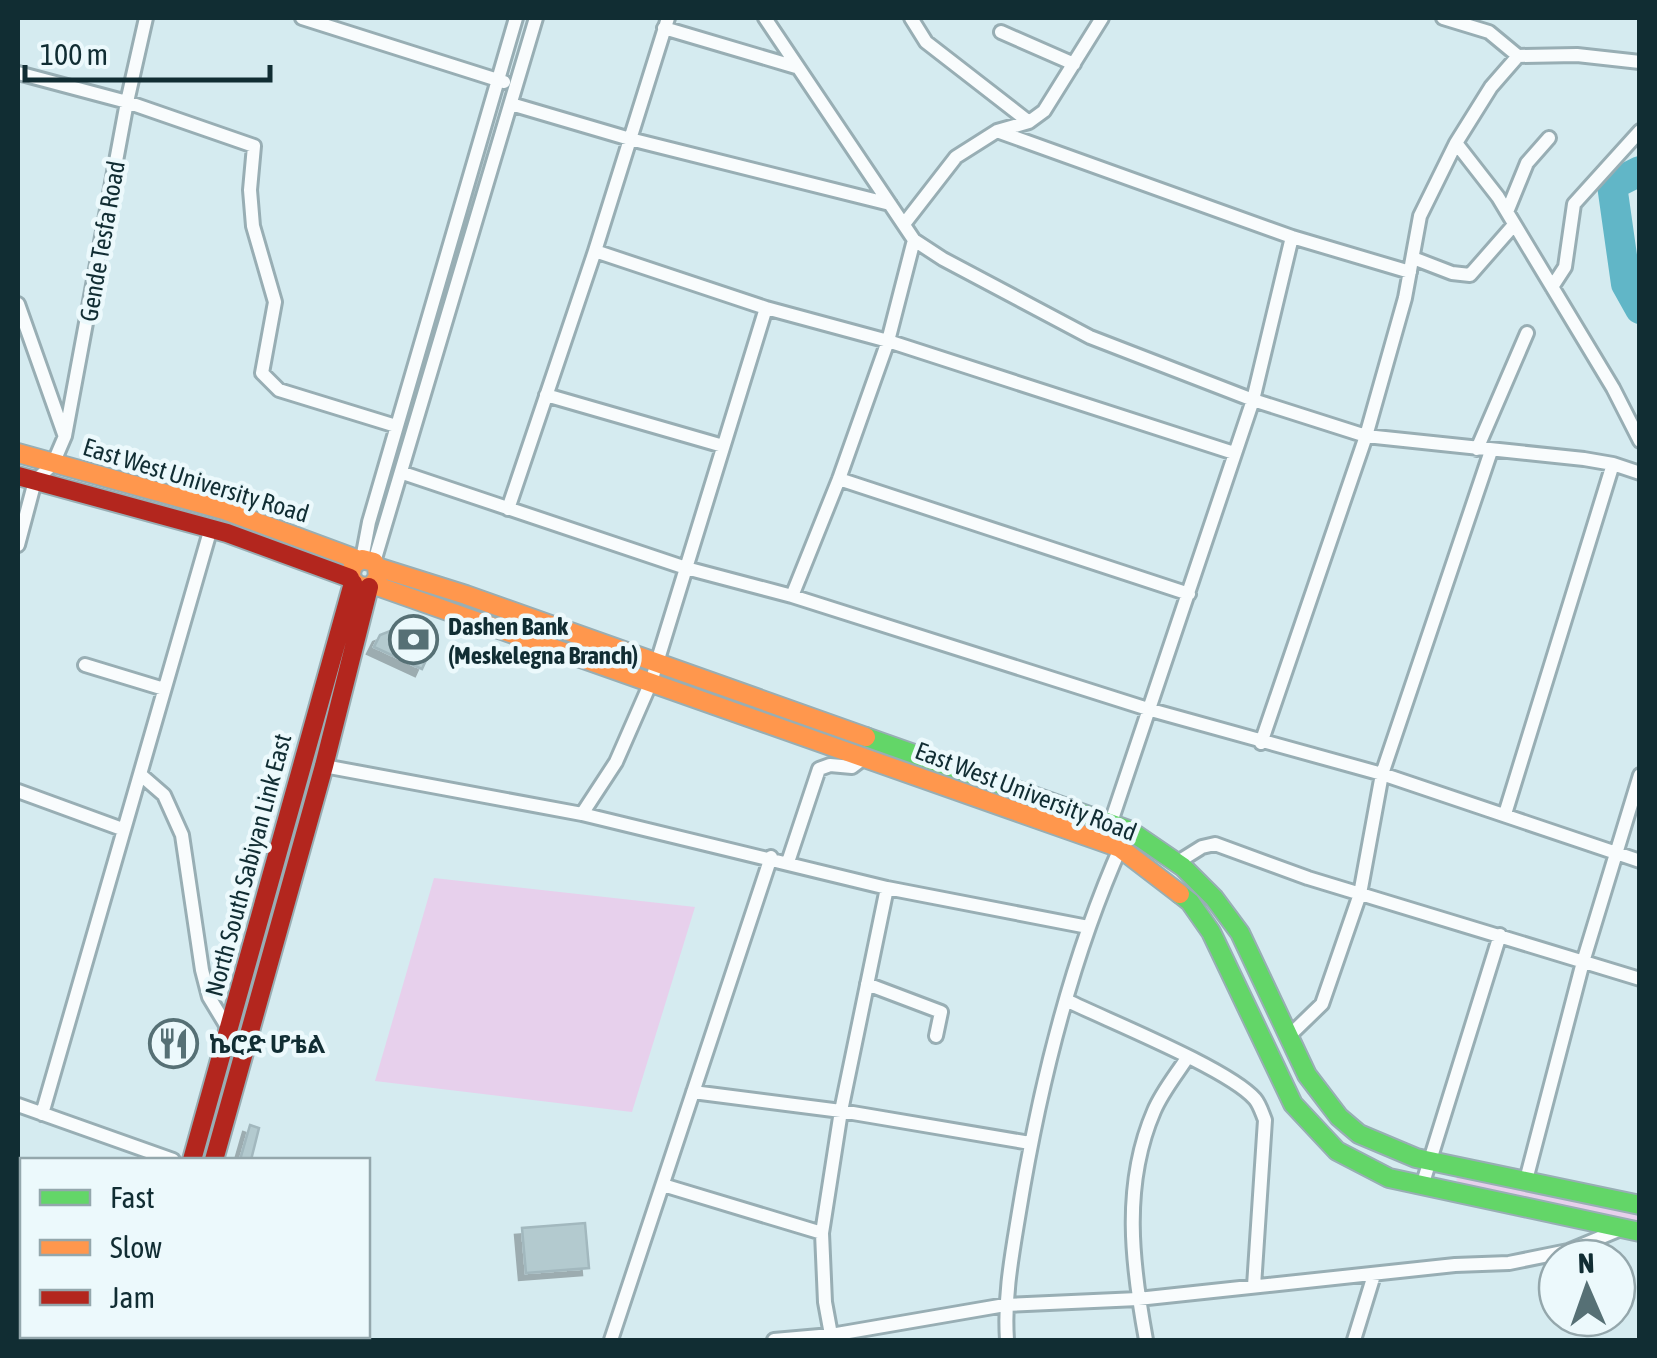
<svg xmlns="http://www.w3.org/2000/svg" width="1657" height="1358" viewBox="0 0 1657 1358" font-family="'Asap Condensed','Noto Sans Ethiopic',sans-serif">
  <style>
    .green { fill: #e7d0ec }
    .lines { fill: none; stroke-linecap: round; stroke-linejoin: round }
    .river { stroke: #61b6c7; stroke-width: 30 }
    .building { fill: #b3cacf; stroke: #a2b8be; stroke-width: 2.5; filter: url(#shadow) }
    .street-casing { stroke: #98aeb4; stroke-width: 18 }
    .fast-casing { stroke: #98aeb4; stroke-width: 22 }
    .slow-casing { stroke: #98aeb4; stroke-width: 22 }
    .jam-casing { stroke: #98aeb4; stroke-width: 22 }
    .street { stroke: #f9fcfd; stroke-width: 12 }
    .fast { stroke: #63d668; stroke-width: 18 }
    .slow { stroke: #ff974d; stroke-width: 18 }
    .jam { stroke: #b3261e; stroke-width: 18 }
    .labels { text-anchor: middle; dominant-baseline: central; stroke-width: 9; stroke-linejoin: round; paint-order: stroke }
    .street-label { font-size: 25px; fill: #112d33; stroke: #ecf9fc }
    .poi-label { font-size: 25px; font-weight: bold; fill: #112d33; stroke: #ecf9fc; text-anchor: start }
  </style>
  <defs>
    <filter id="shadow"><feDropShadow dx="-7" dy="7" stdDeviation="0" flood-color="#0004"/></filter>
  </defs>
  <rect width="100%" height="100%" fill="#d5ebf0"/>
  <!-- green -->
  <path class="green" d="M434,878L695,907L632,1112L375,1081Z
    M1460,1176L1639,1211V1223L1460,1184L1456,1179Z"/>
  <g class="lines">
    <!-- river -->
    <path class="river" d="M1640,171L1612,185L1626,284L1640,309"/>
  </g>
  <!-- building -->
  <path class="building" d="M390,631L432,647L422,669L374,647L380,635Z
    M250,1125L259,1128L251,1160H240Z
    M585,1223L589,1268L526,1273L522,1228Z"/>
  <g class="lines">
    <defs>
      <path id="street" d="M302,18L504,82
        M765,18L914,240L943,259L1090,337L1253,400L1366,436L1584,459L1613,464L1640,473
        M911,18L926,42L1029,122
        M1443,18L1489,32L1518,56L1577,55L1640,62
        M664,28L796,67
        M1001,32L1074,64
        M18,73L127,102L254,146L250,190L253,226L275,302L262,373L279,390L396,426
        M511,104L630,139L890,204
        M997,131L1292,237L1410,272
        M1456,143L1498,197L1613,388L1640,441
        M1507,212L1527,163L1549,138
        M904,224L956,157L997,131L1029,122L1044,111L1102,18
        M595,251L766,308L888,341L1234,453
        M1413,258L1452,273L1470,275L1513,226
        M1552,287L1565,267L1574,204L1640,131
        M18,304L64,434
        M546,395L723,446
        M1477,449L1527,333
        M403,473L686,568L792,596L1151,710L1382,774L1640,861
        M839,479L1189,594
        M508,509L595,251L668,18
        M18,545L35,481L53,464L65,436L127,102L146,18
        M362,559L369,522L516,18
        M374,562L536,18
        M792,596L839,479L888,341L914,240
        M85,665L164,689
        M1261,743L1366,436L1405,298L1420,216L1456,143L1491,87L1518,56
        M324,766L582,814L887,888L1088,927
        M141,775L164,795L182,835L202,970L209,997L229,1030
        M18,791L122,829
        M582,814L616,762L651,682L766,308
        M1505,814L1613,464
        M1111,822L1253,400L1292,237
        M788,862L819,769L830,765L852,767L864,758
        M1178,862L1202,847L1215,844L1308,878L1640,979
        M867,984L941,1012L936,1036
        M1068,1001C1109,1021 1229,1069 1255,1099C1260,1105 1262,1113 1265,1120L1254,1286
        M1289,1036L1322,1004L1360,894L1382,774L1491,451
        M693,1092L841,1111L1030,1143
        M18,1105L173,1160
        M42,1114L211,528
        M1526,1180L1583,962L1640,775
        M663,1185L822,1233
        M1422,1186L1500,935
        M18,1261L22,1263
        M611,1340L771,857
        M774,1340L831,1335L1005,1305L1138,1299L1455,1265L1509,1263L1568,1251L1621,1229
        M832,1340L825,1302L822,1233L841,1111L887,888
        M1007,1340C1004,1296 1012,1255 1019,1212C1039,1089 1071,958 1122,844
        M1146,1340C1132,1264 1122,1185 1154,1111C1162,1092 1176,1075 1187,1058
        M1354,1340L1374,1275"/>
      <path id="fast" d="M866,737L1129,830L1183,867L1214,898L1240,933L1307,1075L1339,1117L1359,1134L1416,1158L1640,1205
        M1180,894L1190,902L1211,932L1293,1104L1337,1151L1389,1178L1640,1232
        M142,1340L144,1336
        M164,1340L166,1336"/>
      <path id="slow" d="M18,453L224,510L359,560
        M377,567L378,577L371,587L359,586L350,578L353,565L362,559L374,562L377,567L466,595L866,737
        M374,585L1120,848L1180,894"/>
      <path id="jam" d="M18,476L227,533L350,578
        M192,1160L353,583
        M214,1160L324,766L369,587"/>
    </defs>
    <!-- street casing -->
    <use href="#street" class="street-casing"/>
    <!-- fast casing -->
    <use href="#fast" class="fast-casing"/>
    <!-- slow casing -->
    <use href="#slow" class="slow-casing"/>
    <!-- jam casing -->
    <use href="#jam" class="jam-casing"/>
    <!-- street -->
    <use href="#street" class="street"/>
    <!-- fast -->
    <use href="#fast" class="fast"/>
    <!-- slow -->
    <use href="#slow" class="slow"/>
    <!-- jam -->
    <use href="#jam" class="jam"/>
  </g>
  <!-- icons -->
  <defs>
    <symbol id="bank-ring" viewBox="-11 -11 22 22"><circle r="9.5" fill="#ecf9fc" stroke="#567075" stroke-width="1.5"/><path d="M-6-4H6V4H-6ZM0-2.3a2.3 2.3 0 1 0 0 4.6a2.3 2.3 0 1 0 0-4.6Z" fill="#567075"/></symbol>
    <symbol id="restaurant-ring" viewBox="-11 -11 22 22"><circle r="9.5" fill="#ecf9fc" stroke="#567075" stroke-width="1.5"/><path d="M-5-6h1v4h1v-4h1v4h1v-4h1v5L-1.5 .5V6h-2V.5L-5-1ZM5-6V6H3V1.5H1.5Q1.5-4 5-6Z" fill="#567075"/></symbol>
  </defs>
  <g fill-rule="evenodd">
    <use href="#bank-ring" x="386" y="612" width="55" height="55"/>
    <use href="#restaurant-ring" x="146" y="1016" width="55" height="55"/>
  </g>
  <g class="labels">
    <!-- street labels -->
    <g class="street-label">
      <text transform="translate(102 241) rotate(-80)">Gende Tesfa Road</text>
      <text transform="translate(196 480) rotate(17)">East West University Road</text>
      <text transform="translate(1026 791) rotate(21)">East West University Road</text>
      <text transform="translate(248 865) rotate(-75)">North South Sabiyan Link East</text>
    </g>
    <!-- poi labels -->
    <g class="poi-label">
      <text x="448" y="626">Dashen Bank<tspan x="448" dy="29">(Meskelegna Branch)</tspan></text>
      <text x="209" y="1044">ኬሮድ ሆቴል</text>
    </g>
  </g>
  <!-- border -->
  <rect width="1657" height="1358" fill="none" stroke="#112d33" stroke-width="40"/>
  <!-- legend -->
  <rect x="20" y="1158" width="350" height="180" fill="#ecf9fc" stroke="#94a7ac" stroke-width="2.5"/>
  <rect x="40" y="1190" width="50" height="15" fill="#63d668" stroke="#94a7ac" stroke-width="2.5"/>
  <text x="110" y="1208" font-size="30" fill="#112d33">Fast</text>
  <rect x="40" y="1240" width="50" height="15" fill="#ff974d" stroke="#94a7ac" stroke-width="2.5"/>
  <text x="110" y="1258" font-size="30" fill="#112d33">Slow</text>
  <rect x="40" y="1290" width="50" height="15" fill="#b3261e" stroke="#94a7ac" stroke-width="2.5"/>
  <text x="110" y="1308" font-size="30" fill="#112d33">Jam</text>
  <!-- north arrow -->
  <g transform="translate(1587 1288) rotate(358)"><circle r="48" fill="#ecf9fc" stroke="#94a7ac" stroke-width="2.5"/>
  <path d="M0-8L18 38L0 25L-18 38Z" fill="#567075"/>
  <text y="-15" font-size="28" font-weight="bold" text-anchor="middle" fill="#112d33">N</text>
  </g>
  <!-- scale -->
  <path d="M25 65v15h245v-15" fill="none" stroke="#112d33" stroke-width="5"/>
  <text x="40" y="65" font-size="30" fill="#112d33" stroke="#ecf9fc" stroke-width="8" paint-order="stroke">100 m</text>
</svg>
